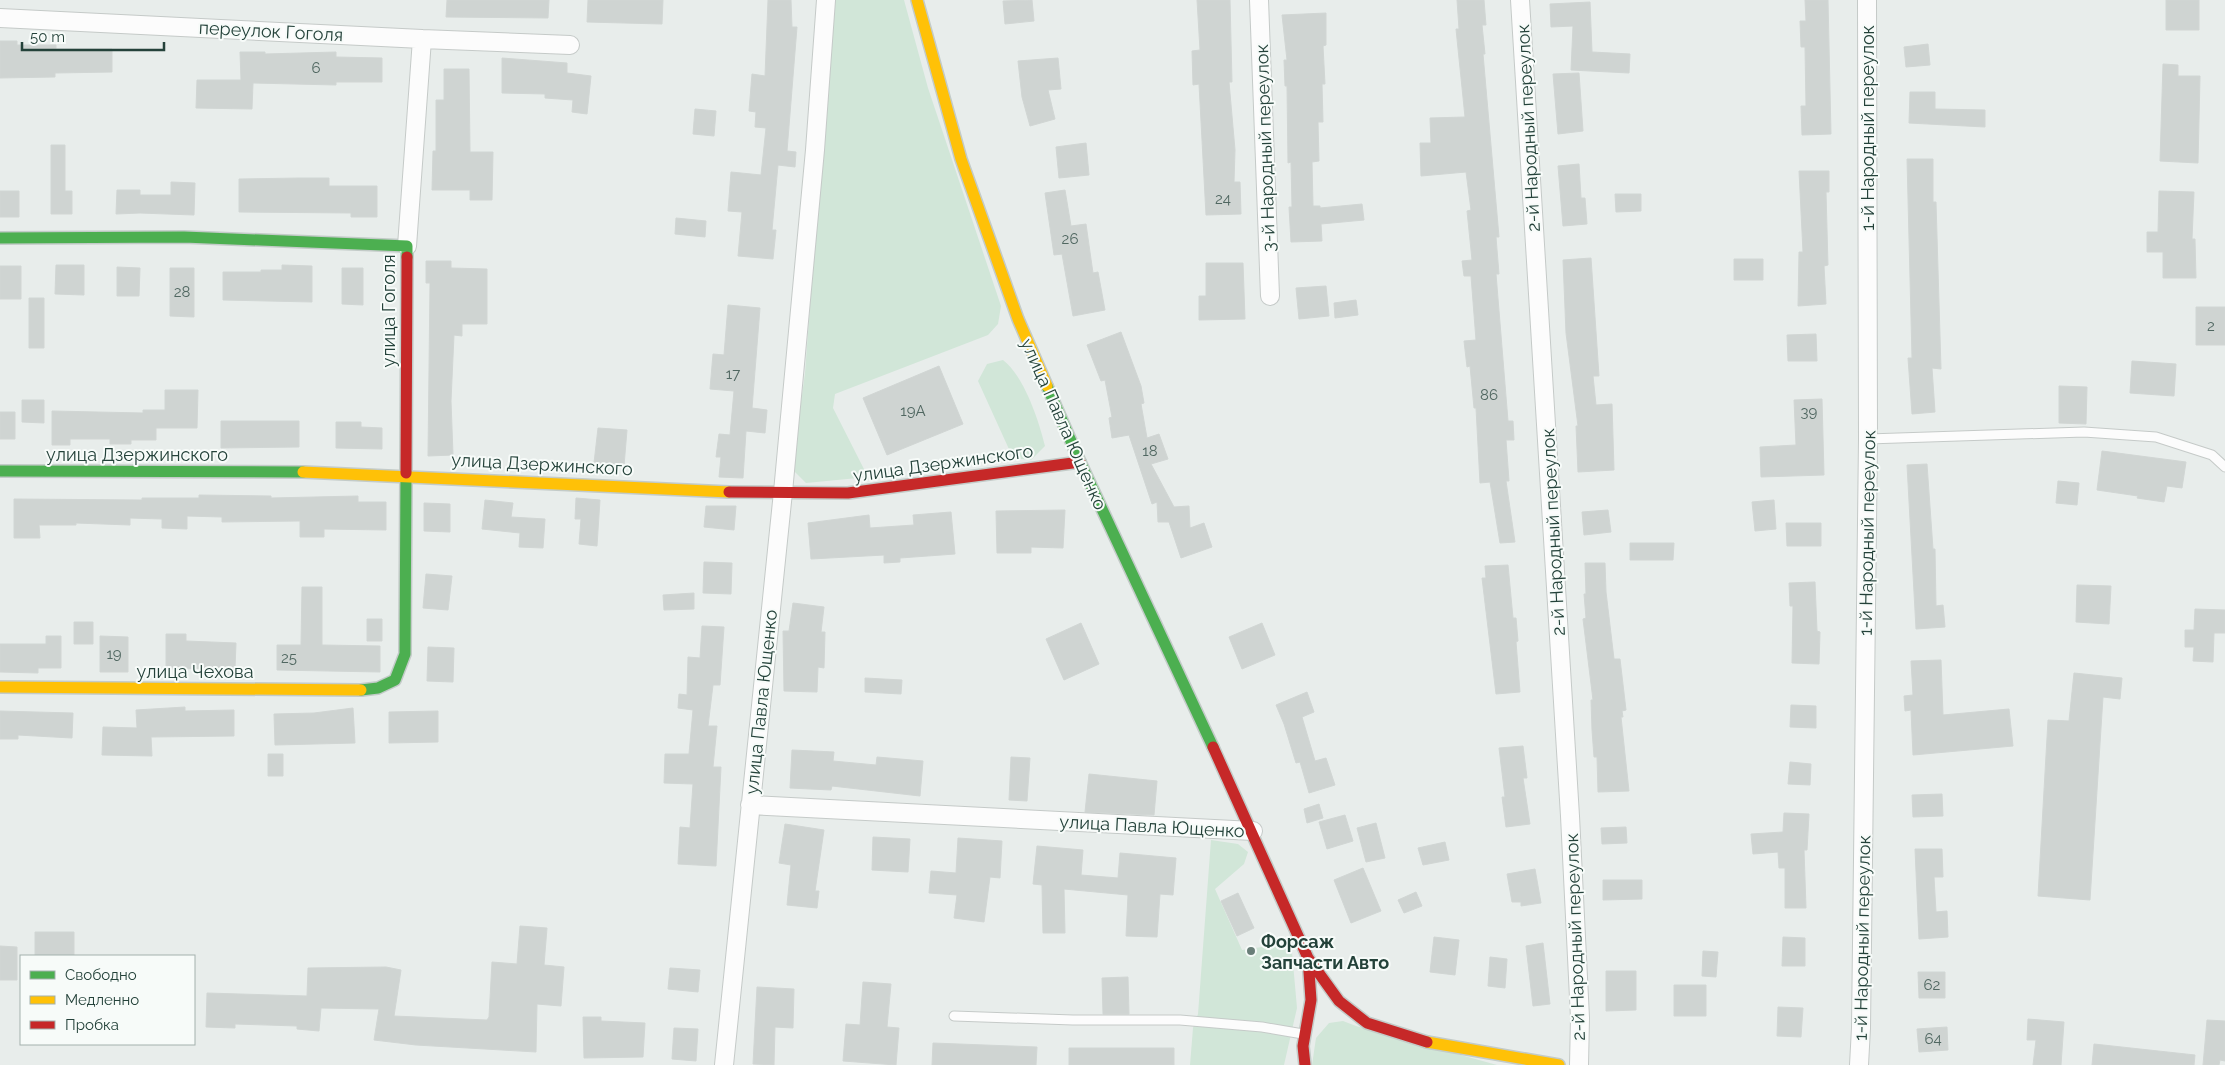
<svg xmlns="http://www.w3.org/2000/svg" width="2225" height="1065" viewBox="0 0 2225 1065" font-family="Raleway,sans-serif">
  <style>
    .green { fill: #d1e6d8 }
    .building { fill: #cfd4d2; stroke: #d1d6d4 }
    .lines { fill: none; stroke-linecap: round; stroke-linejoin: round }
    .lane-casing { stroke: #c5cac8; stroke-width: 11 }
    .street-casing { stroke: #c5cac8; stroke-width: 20 }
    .fast-casing { stroke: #c3cbc8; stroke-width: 14 }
    .slow-casing { stroke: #c3cbc8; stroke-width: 14 }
    .jam-casing { stroke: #c3cbc8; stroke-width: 14 }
    .lane { stroke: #fcfcfc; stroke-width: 9 }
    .street { stroke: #fcfcfc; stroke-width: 18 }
    .fast { stroke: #4caf50; stroke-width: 11 }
    .slow { stroke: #ffc107; stroke-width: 11 }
    .jam { stroke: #c62828; stroke-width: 11 }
    .poi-dot { fill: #697e78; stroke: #f7fbf9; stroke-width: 2 }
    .labels { text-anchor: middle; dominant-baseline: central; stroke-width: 4; stroke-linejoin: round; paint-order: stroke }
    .number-label { font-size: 15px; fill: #506761 }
    .street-label { font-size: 18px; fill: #24423a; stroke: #f7fbf9 }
    .poi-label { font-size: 18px; font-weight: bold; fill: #24423a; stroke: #f7fbf9; text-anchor: start }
  </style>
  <rect width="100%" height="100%" fill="#e8edeb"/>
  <!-- green -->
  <path class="green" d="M833,0H904L928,88L1001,306L998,324L988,335L835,394L833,408L868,477L806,483L792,469L805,373Z
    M1003,360C1024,376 1039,421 1045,446L1031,460L1013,458L978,381L987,364Z
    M1211,840L1238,844L1248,852L1244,864L1215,889L1242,950L1283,944L1292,952L1297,1008L1284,1065H1190L1193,1028L1198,1014Z
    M1343,1021L1356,1026L1497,1065H1312L1316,1038L1329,1023Z"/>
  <!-- building -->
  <path class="building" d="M447,0H549L548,18L446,17Z
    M588,0H663L662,24L587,22Z
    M768,0H791L792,27H797L787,151L796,152L795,167L778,165L772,230H776L773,259L738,256L742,212L728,211L731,172L761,175L766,128L755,127L756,112L749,111L752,74L765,76Z
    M1032,0L1034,21L1005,24L1003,1Z
    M1197,0H1230L1232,82H1229L1235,150L1234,182H1240L1241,214L1206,215L1199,84L1193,85L1192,51L1200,50Z
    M1457,0H1484L1486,25H1482L1485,54H1483L1499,237H1496L1499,274H1496L1508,421H1513L1514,440H1506L1509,481H1506L1515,542L1500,543L1490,482L1480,483L1476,408H1474L1470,366L1467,367L1464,341L1476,340L1471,276H1464L1462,261L1472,260L1467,211L1471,210L1466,172L1421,176L1420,143H1431L1430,118L1465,117L1456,29H1459Z
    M1805,0H1828L1831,134L1802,135L1801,106H1806L1805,47H1801L1800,21H1806Z
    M2166,0H2199V30H2166Z
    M1590,2L1592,52L1630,54L1629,73L1571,70L1573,26L1551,27L1550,4Z
    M1326,13V45L1323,46L1325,84H1322L1323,122H1318L1319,161L1312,162L1313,206H1320V208L1362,204L1364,220L1321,224L1322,241L1291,242L1289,207H1292L1291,162L1288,163L1287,86H1285L1284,60H1287L1282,15Z
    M0,41H17V45H56V49H112V72L55,73V77L0,78Z
    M1928,44L1930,65L1906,67L1904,47Z
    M240,52H265V54L336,52V57L382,58V82H336V85L253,83L252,109L196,108L197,80H241Z
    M502,58L567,63V73L591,76L587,114L572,112L573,100L545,98V94L502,93Z
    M1058,58L1061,89L1048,90L1055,119L1030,126L1022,97L1018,61Z
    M2163,64L2178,65V76H2200L2198,163L2160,161Z
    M444,69H469L470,152H493L492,200H470V190H432L433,151H436V100H444Z
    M1579,73L1583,131L1558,134L1553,74Z
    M1910,92H1935V109L1985,110V127L1909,123Z
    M695,109L716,111L714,136L693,134Z
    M1086,143L1089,175L1059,178L1056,147Z
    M51,145H65V191H72V214H51Z
    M1907,159H1933V202H1936L1941,369L1932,368L1935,412L1912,414L1908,358H1912Z
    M1579,164L1581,198H1585L1587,224L1563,226L1558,166Z
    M1799,171H1829V192H1826L1828,265L1824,266L1826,304L1798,306L1799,252H1803Z
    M299,178H329V186H377V217H351V213L239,212V179Z
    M171,182L195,183L194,215L140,213L116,214L117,190H140V195H171Z
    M1065,190L1071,226L1086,224L1093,273L1098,272L1105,310L1073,316L1062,254L1054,255L1045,193Z
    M0,191H19V217H0Z
    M2159,191L2194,192L2192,239H2195L2196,278H2163V252H2147V232H2158Z
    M1615,194H1641V211L1616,212Z
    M676,218L706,221L705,237L675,234Z
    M1591,258L1599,376H1593L1596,405L1612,404L1614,470L1578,472L1576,426H1578L1566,333L1563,260Z
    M1734,259H1763V280H1734Z
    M426,261H451V268L487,269V324H462V336L454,335L451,401L453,455L428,456L430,283H426Z
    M1206,263H1243L1245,319L1199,320V296H1206Z
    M56,265H84V295L55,294Z
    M282,265L312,266V302L223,300V272H261V270H282Z
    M0,266H21V299H0Z
    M117,267L140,268L139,296H117Z
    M170,268H194V317L170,316Z
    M342,268H363V305L342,304Z
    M1326,286L1329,316L1299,319L1296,288Z
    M29,298H44V348H29Z
    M1356,300L1358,315L1335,318L1334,303Z
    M728,305L760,308L752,408L767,410L765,433L746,431L743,478L719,477L721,457H716L719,434L730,435L734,391L710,389L713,354L724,355Z
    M2196,307H2225V345H2196Z
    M1121,332L1141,386L1144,403L1141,404L1147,438L1159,434L1168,459L1151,464L1174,507L1189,506L1190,528L1204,523L1212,547L1181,558L1169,522H1158L1157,502L1152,504L1129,435L1112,438L1109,418L1112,417L1105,380L1101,381L1087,345Z
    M1816,334L1817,361H1788L1787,335Z
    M2132,361L2176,364L2174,396L2130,393Z
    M939,366L963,424L887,455L863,398Z
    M2059,386L2087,387L2086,424L2059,423Z
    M165,390H198L197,428H156V440H131V444H110V439H70V445H52V411L143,413V410H165Z
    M1822,399L1824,475L1761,477L1760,447L1796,445L1794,400Z
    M22,400H44V423L22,422Z
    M0,412H15V439H0Z
    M221,421H299V447L221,448Z
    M336,422H361V427L382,428V449L336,448Z
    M598,428L627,430L624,466L594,463Z
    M2102,451L2186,462L2182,488L2167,486L2164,502L2137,498L2138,496L2097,490Z
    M1927,464L1933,549H1935L1936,606L1943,605L1945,627L1916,629L1907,465Z
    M2058,481L2079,483L2077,505L2056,503Z
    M199,495L271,496V498L358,496V502H386V530L324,529V537H300V521L222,522V517L187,516V529L162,528V519L130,518V525L76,523V525H39L40,538H14V499L142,500V498H199Z
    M576,498L600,500L597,546L579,544L581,519H575Z
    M485,500L513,503L511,517L545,519L543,548L519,547L520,533L482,529Z
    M1774,500L1776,529L1755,531L1752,502Z
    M424,503L450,504V532L424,531Z
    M706,506H736L734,530L704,527Z
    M1065,510L1063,548L1031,547V553H997L996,511Z
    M1608,510L1611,532L1584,535L1582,512Z
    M951,512L955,554L900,558V562L884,563V555L811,559L808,523L869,515L870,528L914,525L913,515Z
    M1786,523H1821V546H1787Z
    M1630,543H1674L1673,560H1630Z
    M704,562L732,563L731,594L703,593Z
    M1585,563H1605L1606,592L1614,659H1620L1626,710L1622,711L1623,717H1621L1629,791L1598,792L1597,757H1594L1592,730L1591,700H1593L1583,619L1586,618L1584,594H1586Z
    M1508,565L1513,618H1516L1518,641L1516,642L1520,692L1496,694L1482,578H1486L1485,566Z
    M426,574L452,576L448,610L423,608Z
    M1815,582L1817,631L1820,632L1819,664L1792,663L1793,606H1790L1789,583Z
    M2077,585L2111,586L2109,624L2076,622Z
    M302,587H322V645L380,646V672L277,670V645H301Z
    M694,593V609L664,610L663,595Z
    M793,603L824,607L821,632H825L824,668L818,667L817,692L784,691L783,631H789Z
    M2195,609L2225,610V633H2214L2213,662L2193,661L2194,647H2185V630H2194Z
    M367,619H382V641H367Z
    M74,622H93V644H74Z
    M1081,623L1099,664L1064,680L1046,639Z
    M1262,623L1275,655L1242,669L1229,637Z
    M702,626L724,627L720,685H713L708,726H717L713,767H721L716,866L678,864L680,827L690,828L693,784L664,783L665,754H689L693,710L678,708L679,694L687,695L688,657L700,658Z
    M166,634H186V641L236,643L235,668L166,669Z
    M46,636H61V668H38V673L0,672V644H46Z
    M100,636L128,637V672H100Z
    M428,647L454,648L453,682L427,681Z
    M1941,660L1943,715L2009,709L2013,746L1913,755L1911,710L1905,711L1904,696L1913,695L1911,661Z
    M2074,673L2122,678L2120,699L2103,697L2090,900L2038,896L2048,720L2069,721Z
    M865,678L902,680L901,694L865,692Z
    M1307,692L1314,712L1302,717L1315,761L1326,758L1335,785L1309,793L1300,762L1296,763L1284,724L1276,705Z
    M1791,705L1816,706V728L1790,727Z
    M185,707V711L234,710V736L151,737L152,756L102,755L103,727L137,728L136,710Z
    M353,708L355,743L275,745L274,714L314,713Z
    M0,711L73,713L72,738L18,735V739H0Z
    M438,711V742L389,743V712Z
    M1523,746L1527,778H1523L1530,824L1506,827L1502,797H1505L1499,748Z
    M792,750L834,752L833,761L876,765L877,757L923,761L920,796L832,786L831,790L790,788Z
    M268,754H283V776H268Z
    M1011,757L1030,758L1027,801L1009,800Z
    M1790,762L1811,764L1810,785L1788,784Z
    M1089,774L1157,781L1154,815L1085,812Z
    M1942,794L1943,816L1913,817L1912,795Z
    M1319,804L1323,818L1307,823L1304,809Z
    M1784,813L1809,814L1807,850H1804L1806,908H1785V868H1779L1778,852L1753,854L1751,834L1783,832Z
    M1345,815L1353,841L1327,849L1319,822Z
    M1376,823L1385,858L1366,862L1357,828Z
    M785,824L824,830L815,891H819L817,908L787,905L791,865L779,863Z
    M1626,827L1627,843L1602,844L1601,828Z
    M873,837L910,839L908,872L872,870Z
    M958,838L1002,841L1000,878L990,877L984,922L954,918L957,895L929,893L931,871L956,873Z
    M1445,842L1449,860L1423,865L1418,848Z
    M1037,846L1083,850L1081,875L1118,878L1120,853L1176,858L1173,895L1160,894L1157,937L1126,936L1128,895L1064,889L1065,933H1043L1042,885L1033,884Z
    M1915,849H1942L1943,877H1934L1936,912L1947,911L1948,937L1919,939Z
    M1363,868L1381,911L1351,923L1334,880Z
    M1535,869L1541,903L1521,906V902H1512L1507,874Z
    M1603,880H1642V899L1603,900Z
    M1416,892L1422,906L1404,913L1398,900Z
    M1238,893L1254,928L1237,936L1221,901Z
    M520,926L547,928L544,965L564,967L561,1006L537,1004L536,1052L416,1045L374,1040L379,1009L321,1008L319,1031L297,1029V1026L235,1024V1028L206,1027L207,993L307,996L308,968L386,967L401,970L394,1016L487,1020L489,1017L492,962L517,964Z
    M35,932H74V956H35Z
    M1434,937L1459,940L1455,975L1430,972Z
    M1783,937L1805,938V966H1782Z
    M1543,943L1550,1004L1533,1006L1526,946Z
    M0,946L17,947V980H0Z
    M1703,951L1718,952L1716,977L1702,976Z
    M1490,957L1507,959L1505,988L1488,986Z
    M670,968L700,970L698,992L668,989Z
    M1606,971H1636V1010L1606,1011Z
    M1918,972H1945V998H1919Z
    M1128,977L1129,1014H1103L1102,978Z
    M863,982L891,984L887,1027L899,1028L896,1065L843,1061L846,1024L860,1025Z
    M1674,985H1706V1016H1674Z
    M757,987L794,989L793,1028L775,1027L774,1065L753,1064Z
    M1778,1007L1803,1008L1801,1037L1777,1036Z
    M583,1017H601V1021L645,1023L643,1057L584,1058Z
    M2028,1019L2064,1022L2061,1065H2033L2036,1040H2027Z
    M2207,1020L2225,1021V1061L2220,1060L2219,1065H2203Z
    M1947,1027L1948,1050L1919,1052L1917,1029Z
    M674,1028L698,1029L696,1061L672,1059Z
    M933,1043L1037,1047L1036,1065H932Z
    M2094,1044L2195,1055L2194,1065H2092Z
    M1069,1048H1174V1065H1069Z"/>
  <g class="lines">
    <defs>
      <path id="lane" d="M1868,439L2084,432L2156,437L2212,455L2225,467
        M954,1016L1073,1020H1180L1262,1027L1303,1034"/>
      <path id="street" d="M1259,0L1270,296
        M1520,0L1570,816L1580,1018L1579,1065
        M0,18L422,39L407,246
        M422,39L570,45
        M750,805L1253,831
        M724,1065L783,492L815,150L826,0
        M1859,1065L1861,1028L1868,439L1867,0"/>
      <path id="fast" d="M0,238L184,237L407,246V257
        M1047,386L1080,462L1213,747
        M0,471L303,472
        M361,690L378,688L395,680L405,654L406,473"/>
      <path id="slow" d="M917,0L961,159L1018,319L1047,386
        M303,472L729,492
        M0,687L361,690
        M1427,1042L1559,1065"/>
      <path id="jam" d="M406,473L407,257
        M729,492L848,493L1080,462
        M1213,747L1308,958L1339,1001L1367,1023L1427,1042
        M1305,1065L1303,1046L1311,1000L1308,958"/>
    </defs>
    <!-- lane casing -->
    <use href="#lane" class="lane-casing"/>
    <!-- street casing -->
    <use href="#street" class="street-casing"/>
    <!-- fast casing -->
    <use href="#fast" class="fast-casing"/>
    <!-- slow casing -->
    <use href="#slow" class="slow-casing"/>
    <!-- jam casing -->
    <use href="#jam" class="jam-casing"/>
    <!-- lane -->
    <use href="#lane" class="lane"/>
    <!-- street -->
    <use href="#street" class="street"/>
    <!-- fast -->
    <use href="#fast" class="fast"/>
    <!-- slow -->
    <use href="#slow" class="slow"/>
    <!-- jam -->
    <use href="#jam" class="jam"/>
  </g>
  <!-- markers -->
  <circle class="poi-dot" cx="1251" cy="951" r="5"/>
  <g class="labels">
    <!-- number labels -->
    <g class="number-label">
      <text x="316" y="68">6</text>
      <text x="1223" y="199">24</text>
      <text x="1070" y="239">26</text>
      <text x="182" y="292">28</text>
      <text x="2211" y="326">2</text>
      <text x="733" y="374">17</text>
      <text x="1489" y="395">86</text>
      <text x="913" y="411">19А</text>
      <text x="1809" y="412">39</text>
      <text x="1150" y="451">18</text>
      <text x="114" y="654">19</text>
      <text x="289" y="658">25</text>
      <text x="1932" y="985">62</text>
      <text x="1933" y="1039">64</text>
    </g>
    <!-- street labels -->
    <g class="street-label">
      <text transform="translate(271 31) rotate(3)">переулок Гоголя</text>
      <text transform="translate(1528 128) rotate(-93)">2-й Народный переулок</text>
      <text transform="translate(1867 128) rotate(-90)">1-й Народный переулок</text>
      <text transform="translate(1265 148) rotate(-92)">3-й Народный переулок</text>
      <text transform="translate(388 311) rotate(-90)">улица Гоголя</text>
      <text transform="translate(1064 424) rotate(66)">улица Павла Ющенко</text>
      <text x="137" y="454">улица Дзержинского</text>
      <text transform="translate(943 463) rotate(-8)">улица Дзержинского</text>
      <text transform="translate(542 464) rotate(3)">улица Дзержинского</text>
      <text transform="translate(1553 532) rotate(-93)">2-й Народный переулок</text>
      <text transform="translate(1867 533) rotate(-89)">1-й Народный переулок</text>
      <text x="195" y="671">улица Чехова</text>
      <text transform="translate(761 702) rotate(-84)">улица Павла Ющенко</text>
      <text transform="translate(1152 826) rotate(3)">улица Павла Ющенко</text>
      <text transform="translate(1575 937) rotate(-92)">2-й Народный переулок</text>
      <text transform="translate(1862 938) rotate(-89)">1-й Народный переулок</text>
    </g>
    <!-- poi labels -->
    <g class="poi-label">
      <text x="1261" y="941">Форсаж<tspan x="1261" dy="21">Запчасти Авто</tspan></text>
    </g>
  </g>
  <!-- legend -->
  <rect x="20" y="955" width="175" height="90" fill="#f7fbf9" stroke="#a3b1ad"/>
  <rect x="30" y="971" width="25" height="8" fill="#4caf50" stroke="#a3b1ad"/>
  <text x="65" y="980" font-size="15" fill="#24423a">Свободно</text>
  <rect x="30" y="996" width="25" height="8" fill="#ffc107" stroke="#a3b1ad"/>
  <text x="65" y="1005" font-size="15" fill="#24423a">Медленно</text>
  <rect x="30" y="1021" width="25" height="8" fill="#c62828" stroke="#a3b1ad"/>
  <text x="65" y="1030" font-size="15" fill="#24423a">Пробка</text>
  <!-- scale -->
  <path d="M22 42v8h142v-8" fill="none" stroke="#24423a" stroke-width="2.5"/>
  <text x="30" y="42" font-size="15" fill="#24423a" stroke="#f7fbf9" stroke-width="4" paint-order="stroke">50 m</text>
</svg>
